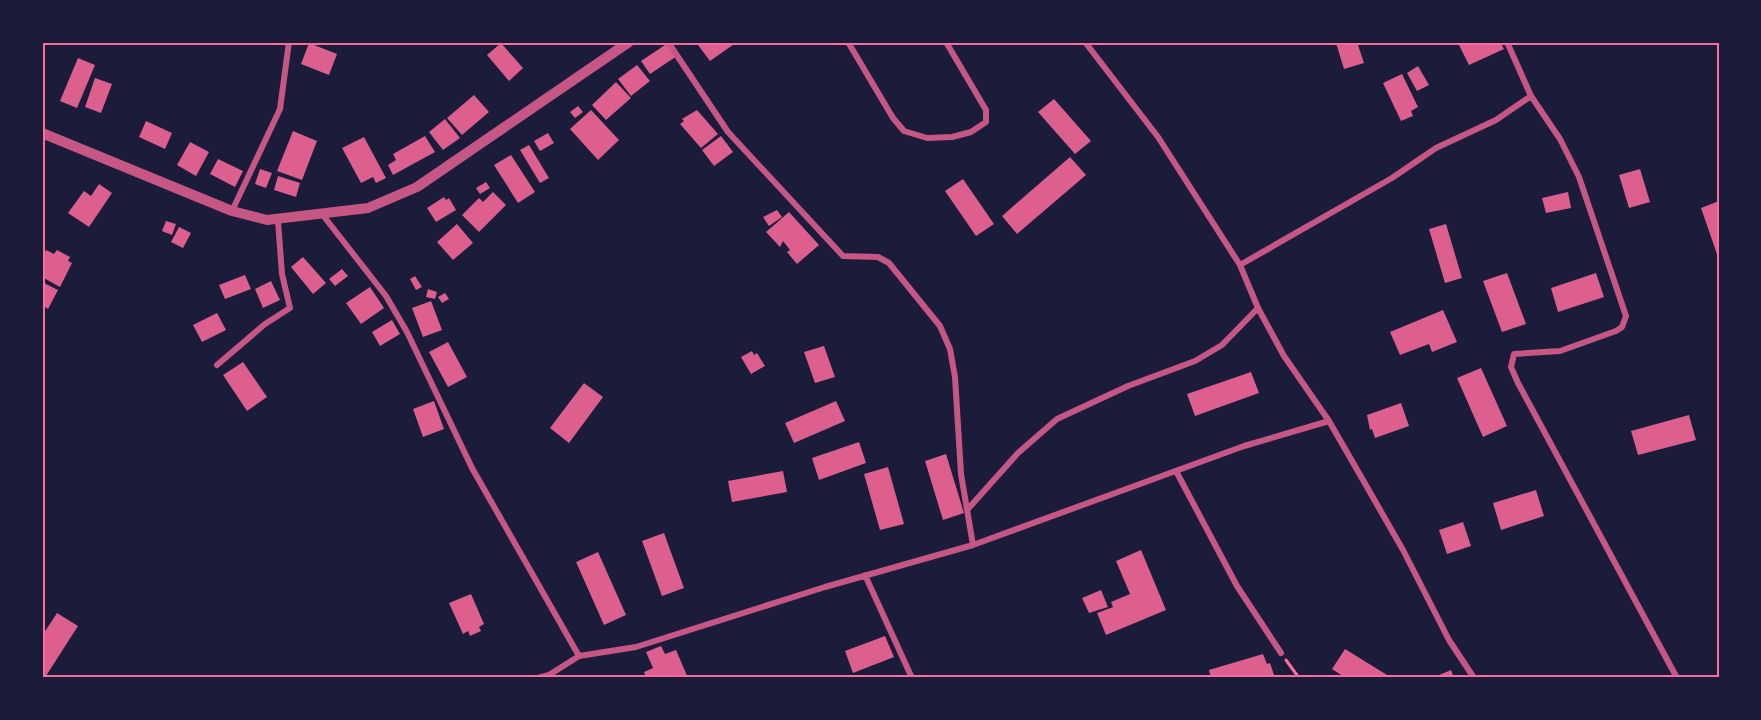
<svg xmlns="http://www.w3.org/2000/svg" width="1761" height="720" viewBox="0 0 1761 720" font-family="Montserrat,sans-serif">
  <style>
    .building { fill: #dd5f8e }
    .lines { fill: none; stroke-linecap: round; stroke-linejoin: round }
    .path { stroke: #ff6b9d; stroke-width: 3 }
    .minor { stroke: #c65784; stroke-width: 6 }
    .tertiary { stroke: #c65784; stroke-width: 10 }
    .neatline { fill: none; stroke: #ff6b9d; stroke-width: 2 }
  </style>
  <rect width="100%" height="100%" fill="#1b1b3a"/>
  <!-- building -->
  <path class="building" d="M702,42H737L710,61L698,45Z
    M1357,42L1364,63L1344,69L1336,43Z
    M1500,42L1504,49L1469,65L1458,43Z
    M309,43L337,54L329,75L301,64Z
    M501,43L523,68L509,81L487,55Z
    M668,43L677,56L650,74L641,61Z
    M78,58L95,65L77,108L60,101Z
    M637,65L650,81L631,96L618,79Z
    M1418,66L1429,85L1417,91L1407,73Z
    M1402,74L1418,107L1411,111L1413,116L1401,121L1383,83Z
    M95,78L112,84L101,113L85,107Z
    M616,82L631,98L606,120L592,105Z
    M474,95L489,112L462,135L447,118Z
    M1054,99L1091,141L1075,154L1038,112Z
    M578,106L583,112L575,118L570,112Z
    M591,110L619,140L598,160L570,129Z
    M697,110L718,134L701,148L680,124L684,121L682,119Z
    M445,119L460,138L443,150L429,132Z
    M146,121L172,133L165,149L139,137Z
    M293,131L317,141L302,180L277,171Z
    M548,133L554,143L540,151L534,141Z
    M425,136L435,152L393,175L388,165L396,160L393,154Z
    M721,136L733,152L714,166L702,150Z
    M364,137L386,178L376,183L373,177L361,183L342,148Z
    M190,142L209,152L196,176L177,165Z
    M529,145L549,178L540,183L520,150Z
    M511,155L535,192L518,203L494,165Z
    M1070,157L1086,175L1017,234L1002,216Z
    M218,159L243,171L235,187L210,174Z
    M260,169L272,173L266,188L255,184Z
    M1640,169L1650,202L1629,208L1619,175Z
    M278,176L300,183L296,197L274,190Z
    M963,179L994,224L976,236L945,191Z
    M486,182L490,188L480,194L476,188Z
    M99,184L112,193L89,227L68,213L84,191L91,196Z
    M493,192L506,205L479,232L462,215L479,198L483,202Z
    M1568,192L1571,208L1546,213L1542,198Z
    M444,197L446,200L449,198L456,210L436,222L427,208Z
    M1719,201V260L1701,208Z
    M777,210L782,217L769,226L763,217Z
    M789,212L819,245L797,264L787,252L790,250L783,241L780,247L766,232Z
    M166,221L176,224L172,235L162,231Z
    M457,224L473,243L453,260L437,242Z
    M1446,224L1462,278L1445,283L1429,229Z
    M179,227L191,233L183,248L171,242Z
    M46,250L54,254L57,250L70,257L68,261L72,263L60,287L42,277V259Z
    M303,257L326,283L313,294L291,267Z
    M342,269L348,276L335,286L329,279Z
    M1507,273L1526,324L1502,332L1483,281Z
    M1596,273L1604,297L1558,312L1551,288Z
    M245,275L251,289L225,299L219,285Z
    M415,276L422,287L416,290L410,279Z
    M271,281L280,300L263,308L255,289Z
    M42,282L58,290L48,309L42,305Z
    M370,287L384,308L361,324L346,303Z
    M428,289L437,292L435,299L426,297Z
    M445,293L449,299L442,303L438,297Z
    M431,301L442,330L423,337L412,308Z
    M1443,310L1457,342L1432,352L1429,344L1400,355L1390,332Z
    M217,313L226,330L202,342L193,325Z
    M392,320L400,334L380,346L372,332Z
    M448,342L467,377L448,387L429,352Z
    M824,346L835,377L815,383L804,352Z
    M752,351L754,355L757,353L765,366L751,374L741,357Z
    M243,362L267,397L247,411L223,375Z
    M1481,368L1507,426L1483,437L1457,378Z
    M1251,372L1259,393L1195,416L1187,394Z
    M584,383L603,397L569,443L550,428Z
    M434,401L444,429L423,437L413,409Z
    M836,401L845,421L794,443L785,423Z
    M1401,403L1409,426L1375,438L1372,429L1370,430L1367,415Z
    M1689,415L1696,440L1638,455L1631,431Z
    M859,442L866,463L819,480L812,458Z
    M946,454L964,513L943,520L925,461Z
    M888,467L904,524L880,530L864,474Z
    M783,471L787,492L732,502L728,481Z
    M1536,490L1544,516L1501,530L1493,503Z
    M1463,522L1471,546L1447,554L1439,530Z
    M664,533L684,588L662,596L642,541Z
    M1141,550L1166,610L1106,635L1097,613L1113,607L1111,602L1130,594L1116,561Z
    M598,552L626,615L604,625L576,562Z
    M1101,590L1108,607L1089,613L1082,598Z
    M471,594L484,624L479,627L481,631L470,636L468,631L463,634L449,603Z
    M57,613L78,626L46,676L42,674V636Z
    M885,636L894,657L853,673L845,651Z
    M661,646L665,654L676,650L688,678H646L644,672L653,668L646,652Z
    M1345,649L1392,678H1346L1332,669Z
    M1263,654L1267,664L1270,663L1275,678H1211L1209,670Z
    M1451,670L1454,678H1432Z"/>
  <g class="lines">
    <!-- path -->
    <path class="path" d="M1286,660L1299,678"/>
    <!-- minor -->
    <path class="minor" d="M668,42L728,132L843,256L878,257L889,263L940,326L950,349L955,377L961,474L973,545
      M848,42L893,118L904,131L927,138L952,137L971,132L986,122V110L946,42
      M1085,42L1158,137L1240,265L1258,308L1284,356L1329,421L1363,480L1403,550L1449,640L1474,678
      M1507,42L1531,96L1560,139L1579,177L1626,316L1622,327L1616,331L1560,351L1514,354L1511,367L1518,383L1677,678
      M232,211L280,109L289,42
      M322,214L386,296L407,332L472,468L579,656
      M1240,265L1392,178L1436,148L1496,120L1531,96
      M217,365L265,324L290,308L282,274L278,221
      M1176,471L1237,586L1281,653
      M967,510L1018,453L1057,419L1128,386L1195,361L1222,345L1258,308
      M865,575L912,678
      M538,678L549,675L579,656L636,647L825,587L973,545L1244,446L1329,421"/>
    <!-- tertiary -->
    <path class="tertiary" d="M42,133L232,211L267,220L368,208L417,187L629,42"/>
  </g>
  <!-- border -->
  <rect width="1761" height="720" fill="none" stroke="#1b1b3a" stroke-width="87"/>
  <rect x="44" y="44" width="1674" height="632" class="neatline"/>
</svg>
